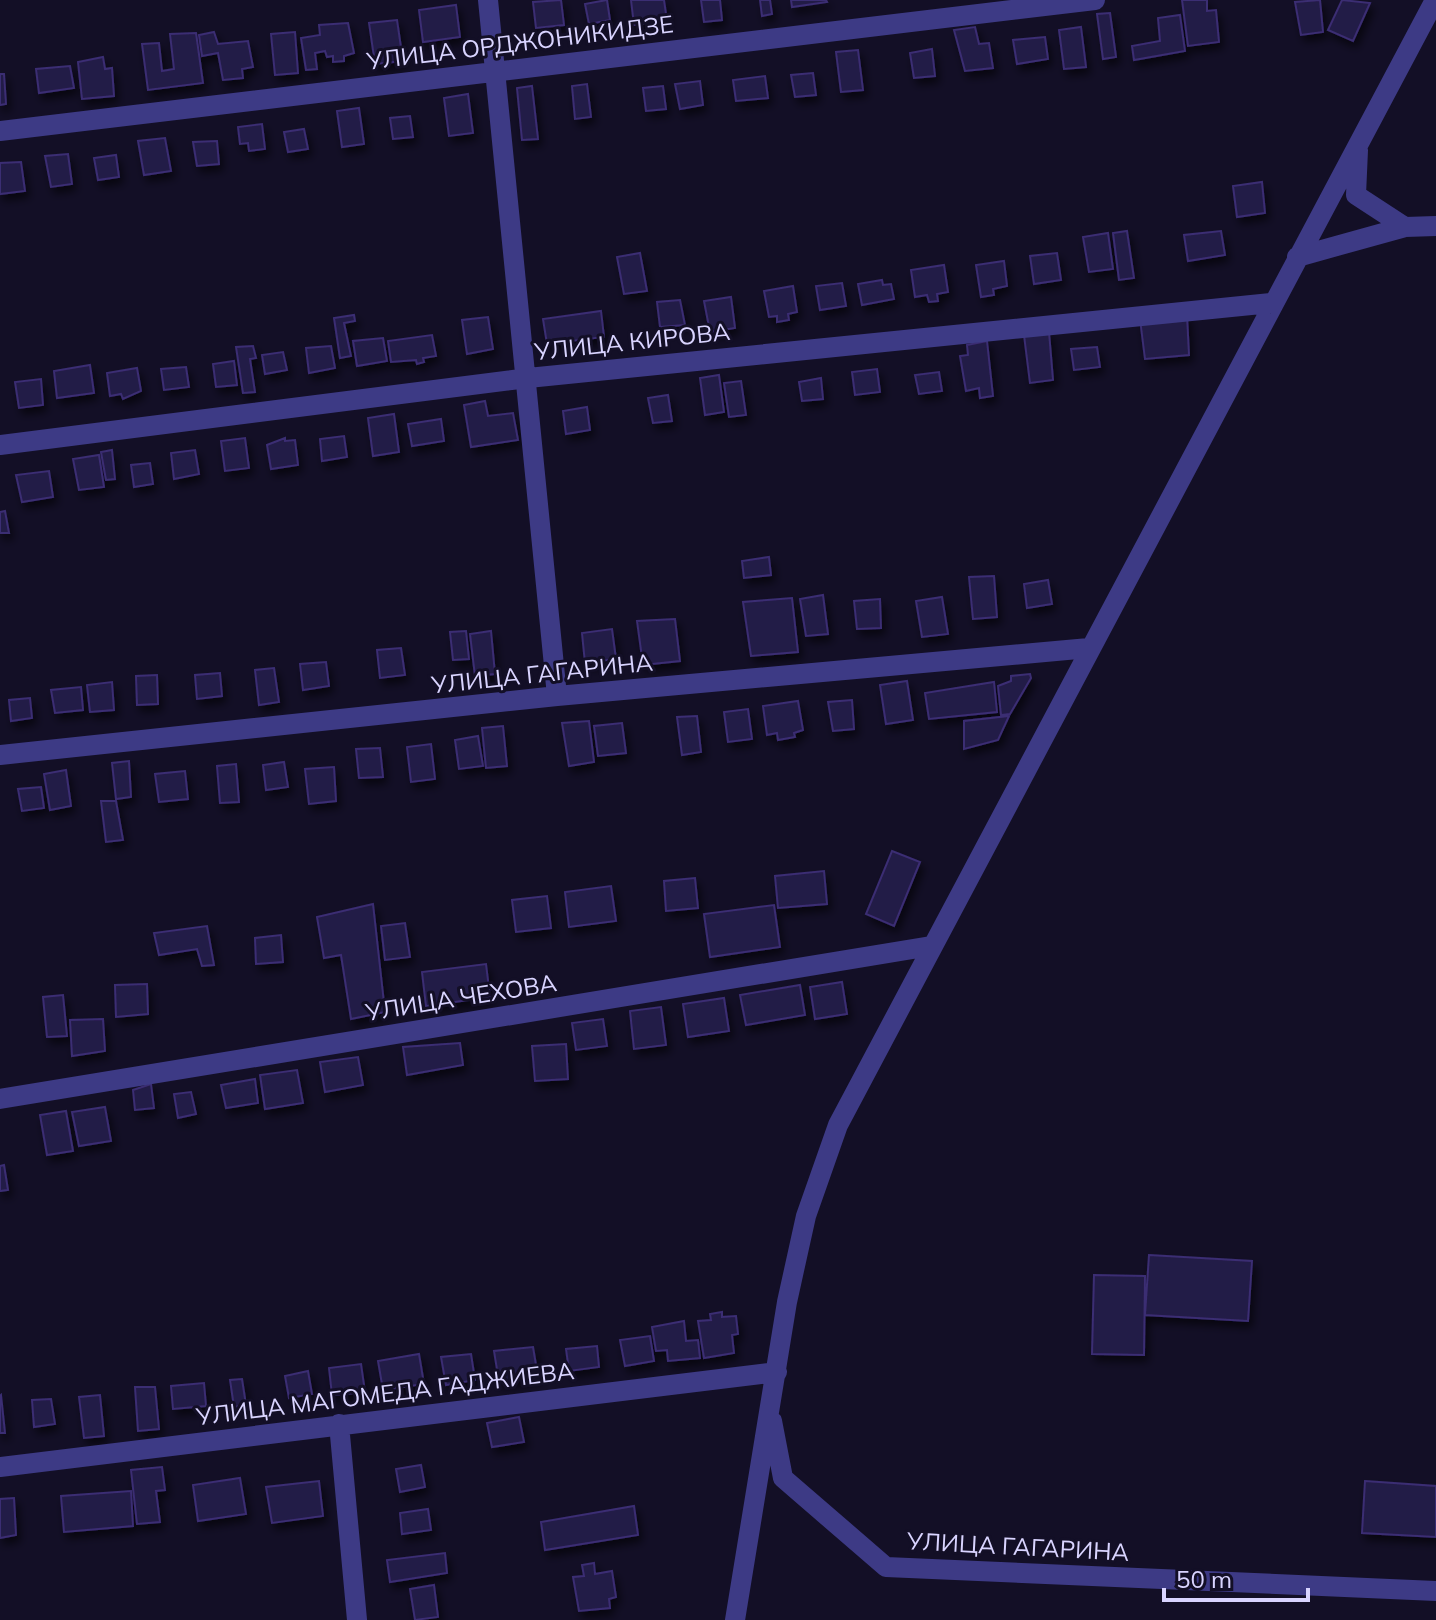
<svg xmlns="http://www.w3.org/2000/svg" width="1436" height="1620" viewBox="0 0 1436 1620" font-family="Mulish,sans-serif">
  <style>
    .building { fill: #241b47; stroke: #3b2d73; stroke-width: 2; filter: url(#shadow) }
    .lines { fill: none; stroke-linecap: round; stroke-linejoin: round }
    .minor { stroke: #3d3a85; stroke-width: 20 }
    .labels { text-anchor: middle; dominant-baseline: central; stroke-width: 6; stroke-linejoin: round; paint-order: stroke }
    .street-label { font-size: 24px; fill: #d9d4ff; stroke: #130f26 }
  </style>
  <defs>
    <filter id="shadow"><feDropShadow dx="3.5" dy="6" stdDeviation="4" flood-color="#0009"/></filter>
  </defs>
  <rect width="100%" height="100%" fill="#130f26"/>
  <!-- building -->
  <path class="building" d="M561,0L564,25L536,28L533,2Z
    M607,0L610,20L589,24L585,4Z
    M631,0H664L667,21L634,25Z
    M701,0H720L722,20L704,22Z
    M760,0H770L772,14L762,16Z
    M791,0H826L827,2L792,7Z
    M1182,0H1207V11L1216,10L1219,42L1188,46Z
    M1320,0L1323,32L1301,35L1295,2Z
    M1342,0L1370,3L1353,41L1328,30Z
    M456,5L460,37L423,42L419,10Z
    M1110,13L1116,57L1103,59L1097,14Z
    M1180,15L1185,51L1134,60L1132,46L1160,41L1158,18Z
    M397,20L403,61L375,64L369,23Z
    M348,23L354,53L344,56V61L333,62V56L327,57L325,51L315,53L317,69L306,70L301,38L320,35L319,25Z
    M975,27L979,44L989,43L993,68L965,71L954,30Z
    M1081,27L1086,67L1064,69L1059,30Z
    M214,32L218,44L248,41L253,67L242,69L243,78L223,80L218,53L202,56L199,35Z
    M295,32L298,73L275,75L271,34Z
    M196,33L203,83L148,90L142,44L159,43L162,71L174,69L170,34Z
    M1045,37L1048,59L1017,64L1013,40Z
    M932,49L935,76L914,78L910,53Z
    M858,50L863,90L841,92L836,52Z
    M103,57L105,69L112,68L114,96L82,99L78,62Z
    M70,66L74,88L39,93L36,69Z
    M813,73L816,95L795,97L791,75Z
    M0,74H4L6,104L0,105Z
    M765,76L768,98L736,101L733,80Z
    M700,81L703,105L680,109L675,84Z
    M587,84L591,117L575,119L572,86Z
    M532,86L538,139L522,140L517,88Z
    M663,86L666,109L646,111L643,88Z
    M468,94L473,133L449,136L444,98Z
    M359,108L364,144L342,147L337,111Z
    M410,116L413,137L393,139L390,118Z
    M262,124L265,149L249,151L248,143L240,144L238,127Z
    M304,129L308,149L288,152L284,132Z
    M165,138L171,171L144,175L138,141Z
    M217,141L219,164L197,166L193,142Z
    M68,154L72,184L51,187L45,156Z
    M116,155L119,177L98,180L94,158Z
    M21,162L25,191L0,194V163Z
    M1262,182L1265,213L1237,217L1233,186Z
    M1127,231L1134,278L1119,280L1113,233Z
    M1221,231L1225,255L1188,261L1184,235Z
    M1108,233L1113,269L1089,272L1083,237Z
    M640,253L647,291L624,294L617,257Z
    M1057,253L1061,280L1034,284L1030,256Z
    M1004,261L1007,286L993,289L994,295L981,297L976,265Z
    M944,265L948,292L937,294L938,301L929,302L927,295L915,297L911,270Z
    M882,280L883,285L891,284L894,299L862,305L858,284Z
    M842,283L846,306L820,310L816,286Z
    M793,286L797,312L788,314L789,320L777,322V316L769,317L764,291Z
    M731,297L735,328L710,332L704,301Z
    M680,300L685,325L660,327L657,302Z
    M601,311L604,337L547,344L543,319Z
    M354,315L355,321L344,323L351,356L340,358L334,318Z
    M1187,315L1189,355L1145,359L1140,319Z
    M488,317L493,349L467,354L462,320Z
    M1049,332L1053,380L1030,383L1024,335Z
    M432,335L436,356L423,358L424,362L417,364L416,360L391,362L388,341Z
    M383,338L387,361L357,366L353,341Z
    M987,341L993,396L980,398L979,388L966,391L960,356L968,355L967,345Z
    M253,346L256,358L250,359L255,392L243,393L236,347Z
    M331,346L335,368L309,373L306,348Z
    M1097,347L1100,367L1074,370L1071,349Z
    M283,352L287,370L265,374L262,355Z
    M234,361L237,385L216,387L213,364Z
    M90,365L94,393L57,398L54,371Z
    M186,367L189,387L164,390L161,369Z
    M137,368L141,391L123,399L121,394L110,396L107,373Z
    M877,369L880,392L855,395L852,372Z
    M939,372L942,391L919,394L915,375Z
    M719,375L724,412L705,415L700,378Z
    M821,378L823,399L802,401L799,382Z
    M41,379L43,405L19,408L15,382Z
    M741,381L746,415L729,417L724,383Z
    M668,395L672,421L653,423L648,398Z
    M485,401L488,416L513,413L518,440L471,447L464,405Z
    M587,407L590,430L566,434L563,411Z
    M394,414L399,452L373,456L368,418Z
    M441,419L444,441L412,446L408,424Z
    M344,436L347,457L322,461L320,439Z
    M245,438L249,468L225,471L221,441Z
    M285,438V441L295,440L298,465L271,469L267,445Z
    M112,450L115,479L106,480L101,452Z
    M195,450L199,474L174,479L171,453Z
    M99,455L104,487L79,490L73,459Z
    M150,463L153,484L134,487L131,465Z
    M49,471L53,497L22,502L16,475Z
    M5,511L9,533H0V512Z
    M769,557L771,575L744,578L742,561Z
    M994,576L997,617L973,619L969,577Z
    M1048,580L1052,604L1027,608L1024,584Z
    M823,595L828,634L806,636L800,599Z
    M942,597L948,634L922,637L916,601Z
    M792,598L798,652L751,656L743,602Z
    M880,599L881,628L857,629L854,601Z
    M675,619L680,661L643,665L637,621Z
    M612,629L616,659L585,663L582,633Z
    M466,631L469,659L453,660L450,632Z
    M491,631L495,674L475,676L470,634Z
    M401,648L405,675L380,678L377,650Z
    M326,662L329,686L303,690L300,664Z
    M274,668L279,702L259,705L255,670Z
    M220,673L222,696L197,699L195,675Z
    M1030,674L1031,678L1010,714L1001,715L998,686L1011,681V676Z
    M157,675L158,704L137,705L136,676Z
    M907,681L913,720L886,724L880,685Z
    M112,682L114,710L90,712L87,685Z
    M994,682L997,712L929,719L925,693Z
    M81,687L83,710L55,713L51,690Z
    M30,698L32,718L11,721L9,700Z
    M852,700L854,729L833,731L828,702Z
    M798,701L803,730L794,733L795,737L778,740L777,733L767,735L763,706Z
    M748,709L752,739L728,742L724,712Z
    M697,716L701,752L682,755L677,717Z
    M1009,716L998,740L964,749V721Z
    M589,721L594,762L569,766L562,723Z
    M622,723L626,753L598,756L594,726Z
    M503,726L507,766L486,768L482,728Z
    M478,736L483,766L459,769L455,740Z
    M431,744L435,779L411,782L407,747Z
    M380,748L383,777L359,778L356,749Z
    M129,761L131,797L116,799L112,763Z
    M284,762L288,787L266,790L263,765Z
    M236,764L239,802L220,803L217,766Z
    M334,767L336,801L309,804L305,769Z
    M66,770L71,806L50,810L44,774Z
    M185,771L188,799L159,802L155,774Z
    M41,787L44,808L22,811L18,789Z
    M101,801H116L123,840L106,842Z
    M892,851L920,862L894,926L866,914Z
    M824,871L827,904L778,908L775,876Z
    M695,878L698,908L666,911L664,881Z
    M611,886L616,921L569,927L565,892Z
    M547,896L551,928L516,932L512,900Z
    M373,904L385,1012L351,1019L341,955L324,958L317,917Z
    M774,905L780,947L710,957L704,914Z
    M405,923L410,957L385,960L381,926Z
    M207,926L214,965L202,966L197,949L159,955L154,933Z
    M281,935L283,962L256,964L255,938Z
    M486,964L490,997L426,1006L422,972Z
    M842,982L847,1014L815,1019L810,987Z
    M147,984L148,1014L116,1017L115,985Z
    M800,985L805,1015L746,1025L740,995Z
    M63,995L67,1036L47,1037L43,997Z
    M724,998L729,1031L688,1037L683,1004Z
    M661,1007L666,1045L634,1049L630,1011Z
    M103,1019L105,1051L72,1056L70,1020Z
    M603,1019L607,1046L576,1050L572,1023Z
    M460,1043L463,1065L407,1075L403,1047Z
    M566,1044L568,1079L535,1081L532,1046Z
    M358,1057L363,1085L325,1092L320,1062Z
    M297,1070L303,1103L265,1109L260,1075Z
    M255,1079L258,1103L226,1108L221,1085Z
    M151,1084L154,1108L135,1110L133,1090Z
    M191,1092L196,1114L178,1118L174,1094Z
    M105,1107L111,1141L79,1146L72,1112Z
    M66,1111L73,1151L47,1155L40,1115Z
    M4,1165L8,1190L0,1191V1166Z
    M1149,1255L1252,1261L1248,1321L1145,1315Z
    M1094,1275L1145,1276L1144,1355L1092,1354Z
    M722,1312V1317L736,1316L738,1334L732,1335L734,1353L704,1358L698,1321L711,1320L710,1314Z
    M684,1321L686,1341L698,1340L700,1358L668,1361L667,1350L656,1351L652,1327Z
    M650,1336L654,1361L625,1366L620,1340Z
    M597,1346L599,1367L569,1371L566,1349Z
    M533,1347L538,1377L499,1382L494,1351Z
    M419,1354L424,1384L383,1390L378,1361Z
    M471,1354L475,1380L446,1385L441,1357Z
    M361,1364L365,1392L332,1395L329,1368Z
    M308,1371L312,1394L289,1398L285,1376Z
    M242,1379L246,1405L234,1407L230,1380Z
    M204,1383L206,1406L173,1409L171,1386Z
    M135,1387H155L159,1429L138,1431Z
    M1,1395L5,1433H0V1396Z
    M100,1395L104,1436L84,1438L79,1397Z
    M51,1399L55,1424L34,1427L32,1400Z
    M519,1417L524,1442L492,1447L487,1423Z
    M421,1465L425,1487L400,1492L396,1469Z
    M162,1467L165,1490L156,1491L160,1522L137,1524L131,1470Z
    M240,1478L246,1514L198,1521L193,1485Z
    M319,1481L323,1516L272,1523L266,1487Z
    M1365,1481L1436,1486V1537L1362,1533Z
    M131,1491L133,1526L64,1532L61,1496Z
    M14,1498L16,1535L0,1538V1499Z
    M634,1506L638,1535L545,1550L541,1522Z
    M428,1509L431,1530L402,1534L400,1513Z
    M445,1553L447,1573L390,1582L387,1560Z
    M594,1563L595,1574L612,1571L616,1597L609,1599L610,1608L579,1611L573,1577L584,1576L582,1565Z
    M434,1585L438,1617L415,1620L410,1589Z"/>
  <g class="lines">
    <!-- minor -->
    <path class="minor" d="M488,0L557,696
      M0,131L1095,0
      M1358,150L1356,195L1405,227
      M1297,257L1405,227L1436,226
      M0,445L528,378L1271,303
      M0,755L557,696L1089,648
      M0,1099L931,946
      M772,1421L783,1478L886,1567L1436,1591
      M339,1424L357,1620
      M0,1467L777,1372
      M735,1620L787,1302L806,1216L838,1125L1435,0"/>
  </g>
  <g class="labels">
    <!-- street labels -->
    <g class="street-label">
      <text transform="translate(520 42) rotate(-7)">УЛИЦА ОРДЖОНИКИДЗЕ</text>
      <text transform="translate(632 341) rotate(-6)">УЛИЦА КИРОВА</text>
      <text transform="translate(542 673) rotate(-6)">УЛИЦА ГАГАРИНА</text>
      <text transform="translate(461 997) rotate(-9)">УЛИЦА ЧЕХОВА</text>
      <text transform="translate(385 1393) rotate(-7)">УЛИЦА МАГОМЕДА ГАДЖИЕВА</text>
      <text transform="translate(1018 1546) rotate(3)">УЛИЦА ГАГАРИНА</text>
    </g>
  </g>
  <!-- scale -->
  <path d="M1164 1588v12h144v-12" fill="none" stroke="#d9d4ff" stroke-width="4"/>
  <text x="1176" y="1588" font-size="24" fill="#d9d4ff" stroke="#130f26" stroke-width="6" paint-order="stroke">50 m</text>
</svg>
